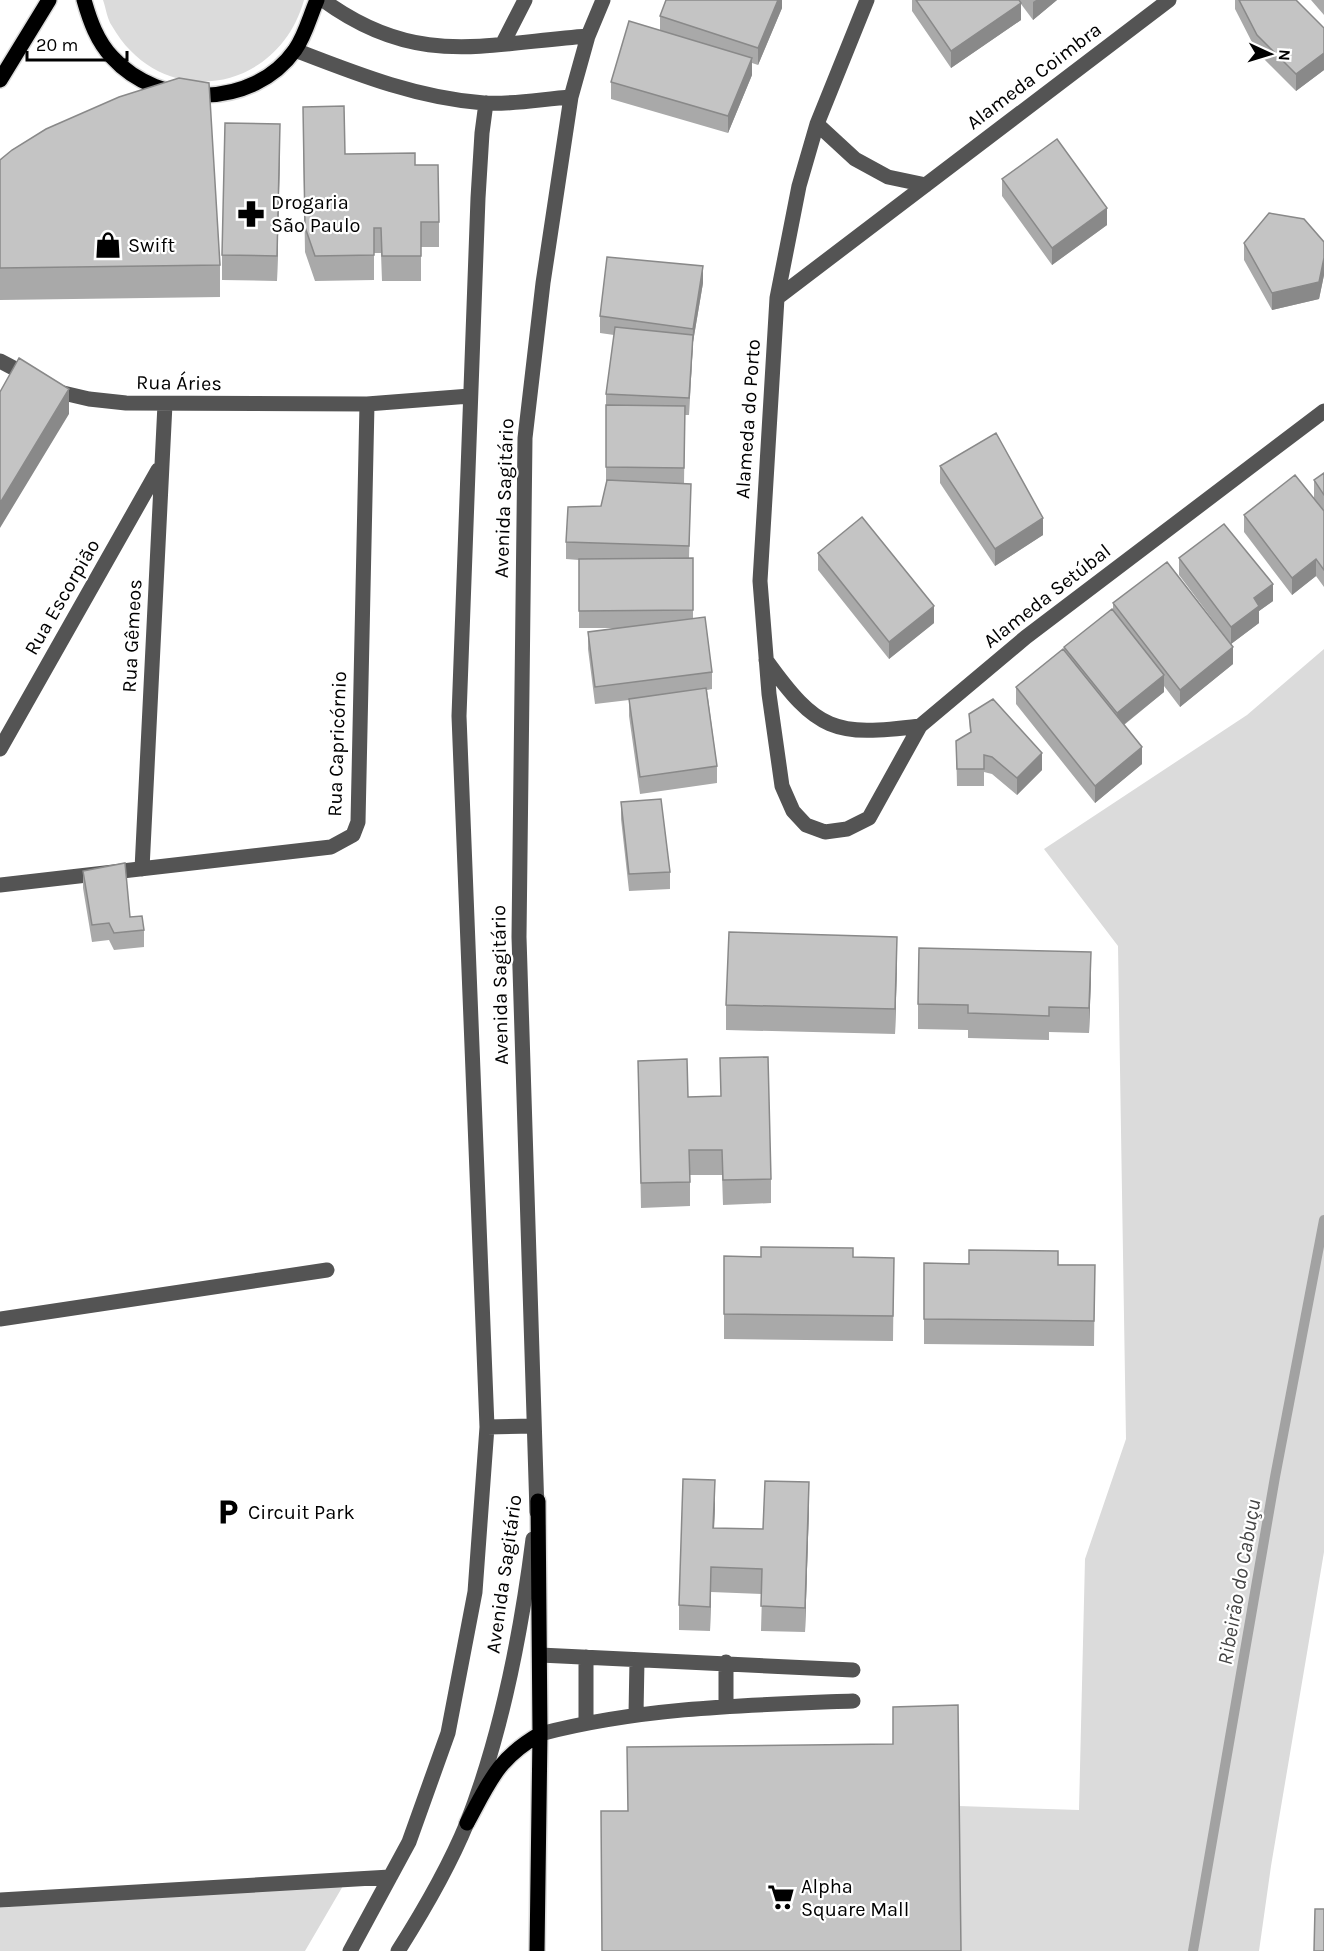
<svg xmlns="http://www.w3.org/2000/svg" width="1324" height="1951" viewBox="0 0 1324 1951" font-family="Karla,sans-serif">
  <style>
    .green { fill: #dbdbdb }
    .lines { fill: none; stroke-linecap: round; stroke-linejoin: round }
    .stream { stroke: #a2a2a2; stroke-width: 10 }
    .major-casing { stroke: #dbdbdb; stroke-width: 18 }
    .minor { stroke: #545454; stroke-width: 15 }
    .major { stroke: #000; stroke-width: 15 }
    .wall { fill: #a9a9a9 }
    .shaded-wall { fill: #898989 }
    .building { fill: #c4c4c4; stroke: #898989; stroke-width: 1.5 }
    .labels { text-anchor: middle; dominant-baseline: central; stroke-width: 4.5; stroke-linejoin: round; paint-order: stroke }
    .street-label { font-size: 20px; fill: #000; stroke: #fff }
    .poi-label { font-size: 20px; fill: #000; stroke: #fff; text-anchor: start }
    .water-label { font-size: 21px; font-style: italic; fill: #434343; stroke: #fff }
  </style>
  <rect width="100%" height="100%" fill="#fff"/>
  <!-- green -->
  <path class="green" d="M103,0H304C278,94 161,112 112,26C107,19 106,8 103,0Z
    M1324,649V1552L1271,1866L1259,1951H961L959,1806L1079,1810L1085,1559L1126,1439L1118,946L1044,849L1247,715Z
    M347,1879L305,1951H0V1908L171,1891Z"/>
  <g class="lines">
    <!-- stream -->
    <path class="stream" d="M1193,1951L1275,1477L1324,1220"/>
    <defs>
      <path id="major" d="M84,0C90,21 97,41 112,57C159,109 253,109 295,50C305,36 310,16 317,0
        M0,80L49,0
        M467,1823C490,1781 497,1759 540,1734
        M537,1951L540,1734L538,1501"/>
    </defs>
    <!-- major casing -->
    <use href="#major" class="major-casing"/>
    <!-- minor -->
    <path class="minor" d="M323,0C416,68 482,44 588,36
      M867,0L817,124L799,186L777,298L760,581L769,694L782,786L793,811L806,825L825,832L847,829L869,818L920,726L1026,637L1324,411
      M503,43L525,0
      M295,50C357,74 417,98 484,103C512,105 542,99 571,97
      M817,124L855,159L888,177L926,185
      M777,298L1169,0
      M0,361L59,392L89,399L126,403L367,404L470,396
      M766,660C817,731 834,737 920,726
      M0,749L158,470
      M142,869L165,404
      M0,885L331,847L353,835L358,822L367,404
      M0,1319L327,1270
      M487,1427L534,1426
      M537,1512L519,937L525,438L543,283L571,97L588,36L603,0
      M540,1655L853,1670
      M586,1657V1722
      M726,1662V1706
      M636,1714L637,1660
      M540,1734C643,1707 748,1705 853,1701
      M0,1900L390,1877
      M350,1951L409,1842L448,1733L475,1592L487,1427L459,716L478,198L482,133L486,103
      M398,1951C424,1910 449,1867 467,1823C502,1733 521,1634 533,1539"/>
    <!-- major -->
    <use href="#major" class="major"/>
  </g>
  <!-- wall -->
  <path class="wall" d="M782,0V8L758,65L752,63V75L728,133L611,99V82L660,30V16Z
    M912,0H1057L1033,20L1021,4V20L951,68L912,11Z
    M1235,0H1296L1324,28V70L1296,91L1257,52L1235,9Z
    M1311,0H1324V15Z
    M303,132L345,154L415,165L439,222V247H421V281H382L381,253H374V280L315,281L305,252Z
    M280,149L277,281L222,280V255Z
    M0,160L220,265V297L0,300Z
    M1002,179L1107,225L1052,265L1002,196Z
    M1324,242V275L1319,299L1272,310L1244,260V243Z
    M703,283L693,342L689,415H685L684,484H691L689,558H693V618L712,672V689L707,690L717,766V783L640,794L629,716V700L595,704L588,649V632L616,628H579V560L566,559V542L601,506L606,484V394L614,335L600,333V316Z
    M940,466L1043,535L995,566L940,483Z
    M1324,473V587L1316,576L1292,595L1244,532V515L1314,497V480Z
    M818,553L934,623L889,659L818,570Z
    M1179,558L1273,601L1259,611V623L1231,644L1179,575Z
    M1113,603L1233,664L1180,707L1164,686V692L1124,725L1142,764L1095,803L1016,704V687L1064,652V647L1113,611Z
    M969,714L1042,770L1017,795L992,774L984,772V786H957L956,741L970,733Z
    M621,802L670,872V889L629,891L621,819Z
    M83,871L144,930V947L114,950L109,940L92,942L83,888Z
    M897,962L895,1034L726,1030V1005Z
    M1091,977L1089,1033L1049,1032V1040L968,1038V1030L918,1029V1004Z
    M638,1061L688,1097L771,1179V1203L723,1205L722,1175H690V1206L641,1208Z
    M724,1256L894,1258L893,1341L724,1339Z
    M924,1263L1095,1265L1094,1346L924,1344Z
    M715,1505L714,1528L763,1529L809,1507L805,1632L761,1631L762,1594L711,1592L710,1631L679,1630V1605Z"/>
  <!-- shaded-wall -->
  <path class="shaded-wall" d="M778,0H782V8L758,65V48Z
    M1036,0H1057L1033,20V2Z
    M1021,3V20L951,68V51Z
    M1324,53V70L1296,91V74Z
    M752,58V75L728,133V116Z
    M280,124V149L277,281V256Z
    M1107,208V225L1052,265V248Z
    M1324,258V275L1319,299L1272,310V293Z
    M703,266V283L693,342L689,415L693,329Z
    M69,389V414L0,528V503Z
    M1043,518V535L995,566V549Z
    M1316,559V576L1292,595V578Z
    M1273,584V601L1259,611V623L1231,644V627L1254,598Z
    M934,606V623L889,659V642Z
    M1233,647V664L1180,707V690Z
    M1164,675V692L1117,730V713Z
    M1142,747V764L1095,803V786Z
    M1042,753V770L1017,795V778Z
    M897,937V962L895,1034V1009Z
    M1091,952V977L1089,1033V1008Z
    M715,1480V1505L713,1553V1528Z
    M809,1482V1507L805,1632V1608Z
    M711,1567V1592L710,1631V1607Z"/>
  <!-- building -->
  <path class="building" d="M666,0H778L758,48L660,16Z
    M916,0H1019L1021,3L951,51Z
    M1239,0H1296L1324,28V53L1296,74L1257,35Z
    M629,21L752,58L728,116L611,82Z
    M179,78L209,83L220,265L0,268V160L12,150L46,129L119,97Z
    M344,106L345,154L415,153V165H438L439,222H421V256H382L381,228H374V255L315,256L305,227L303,107Z
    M225,123L280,124L277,256L222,255Z
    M1057,139L1107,208L1052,248L1002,179Z
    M1269,213L1304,219L1324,242V258L1319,282L1272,293L1244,243Z
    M607,257L703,266L693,329L600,316Z
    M615,327L693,335L689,398L606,394Z
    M19,358L69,389L0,503V392Z
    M606,405L685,406L684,468L606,467Z
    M996,433L1043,518L995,549L940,466Z
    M1324,473V495L1314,480Z
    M1295,475L1324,511V570L1316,559L1292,578L1244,515Z
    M607,480L691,484L689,546L566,542L568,507L601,506Z
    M862,517L934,606L889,642L818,553Z
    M1224,524L1273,584L1254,598L1259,606L1231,627L1179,558Z
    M693,558V610L579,611V559Z
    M1167,562L1233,647L1180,690L1113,603Z
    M1112,609L1164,675L1117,713L1064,647Z
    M705,617L712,672L595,687L588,632Z
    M1063,649L1142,747L1095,786L1016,687Z
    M706,688L717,766L640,777L629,699Z
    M993,699L1042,753L1017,778L992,757L984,755V769H957L956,741L971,732L969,714Z
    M661,799L670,872L629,874L621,802Z
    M125,863L130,917L142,916L144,930L114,933L109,923L92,925L83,871Z
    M729,932L897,937L895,1009L726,1005Z
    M919,948L1091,952L1089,1008L1049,1007V1016L968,1013V1005L918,1004Z
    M768,1057L771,1179L723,1180L722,1150H689L690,1182L641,1183L638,1061L687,1059L688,1097L721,1096L720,1058Z
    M761,1247L853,1248V1257L894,1258L893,1316L724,1314V1256L761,1257Z
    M969,1250L1058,1251V1265H1095L1094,1321L924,1319V1263L969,1264Z
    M683,1479L715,1480L713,1528L763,1529L765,1481L809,1482L805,1608L761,1606L762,1569L711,1567L710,1607L679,1605Z
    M958,1705L961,1951H602L601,1811H628L627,1747L893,1744V1707Z
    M1315,1909H1324V1951H1314Z"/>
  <!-- icons -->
  <defs>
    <symbol id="pharmacy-bare" viewBox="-9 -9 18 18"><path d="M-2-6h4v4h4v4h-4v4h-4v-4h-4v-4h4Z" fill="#000" stroke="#fff" stroke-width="2.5" paint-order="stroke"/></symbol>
    <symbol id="shop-bare" viewBox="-9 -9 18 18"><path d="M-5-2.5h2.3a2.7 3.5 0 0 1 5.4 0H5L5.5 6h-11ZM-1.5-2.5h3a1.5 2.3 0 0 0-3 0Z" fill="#000" stroke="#fff" stroke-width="2.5" paint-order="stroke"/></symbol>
    <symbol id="parking-bare" viewBox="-9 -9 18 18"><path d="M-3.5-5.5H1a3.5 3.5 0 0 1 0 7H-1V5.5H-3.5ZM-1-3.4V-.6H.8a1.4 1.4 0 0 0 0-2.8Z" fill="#000" stroke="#fff" stroke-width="2.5" paint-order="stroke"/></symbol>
    <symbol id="supermarket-bare" viewBox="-9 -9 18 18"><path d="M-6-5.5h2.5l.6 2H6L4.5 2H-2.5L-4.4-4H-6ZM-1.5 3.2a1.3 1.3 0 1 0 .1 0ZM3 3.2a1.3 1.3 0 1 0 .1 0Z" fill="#000" stroke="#fff" stroke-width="2.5" paint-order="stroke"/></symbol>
  </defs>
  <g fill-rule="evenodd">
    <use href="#pharmacy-bare" x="232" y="195" width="38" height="38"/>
    <use href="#shop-bare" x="89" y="226" width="38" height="38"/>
    <use href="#parking-bare" x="209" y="1493" width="38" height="38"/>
    <use href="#supermarket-bare" x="762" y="1878" width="38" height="38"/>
  </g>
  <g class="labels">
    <!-- street labels -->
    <g class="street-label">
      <text transform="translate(1034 76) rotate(-37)">Alameda Coimbra</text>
      <text transform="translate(179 383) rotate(1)">Rua Áries</text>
      <text transform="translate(748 419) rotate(-86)">Alameda do Porto</text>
      <text transform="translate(504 498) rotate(-88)">Avenida Sagitário</text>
      <text transform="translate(1047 596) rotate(-38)">Alameda Setúbal</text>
      <text transform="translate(62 597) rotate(-60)">Rua Escorpião</text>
      <text transform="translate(132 636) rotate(-87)">Rua Gêmeos</text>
      <text transform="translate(337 744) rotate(-88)">Rua Capricórnio</text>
      <text transform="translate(500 985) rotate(-91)">Avenida Sagitário</text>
      <text transform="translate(504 1574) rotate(-82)">Avenida Sagitário</text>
    </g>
    <!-- poi labels -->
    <g class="poi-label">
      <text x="271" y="202">Drogaria<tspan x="271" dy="23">São Paulo</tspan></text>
      <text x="128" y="245">Swift</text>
      <text x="248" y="1512">Circuit Park</text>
      <text x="801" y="1886">Alpha<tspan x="801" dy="23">Square Mall</tspan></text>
    </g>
    <!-- water labels -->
    <g class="water-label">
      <text transform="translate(1239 1582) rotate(-80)">Ribeirão do Cabuçu</text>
    </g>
  </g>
  <!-- north arrow -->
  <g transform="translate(1270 54) rotate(94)" stroke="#ffffff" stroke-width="4.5" paint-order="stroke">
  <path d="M0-4.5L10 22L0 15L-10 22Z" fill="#000000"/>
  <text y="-9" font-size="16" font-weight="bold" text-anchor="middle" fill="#000000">N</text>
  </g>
  <!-- scale -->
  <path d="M27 51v9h100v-9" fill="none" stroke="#000000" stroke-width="3"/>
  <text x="36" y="51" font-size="18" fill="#000000" stroke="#ffffff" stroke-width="4.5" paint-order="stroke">20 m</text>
</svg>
